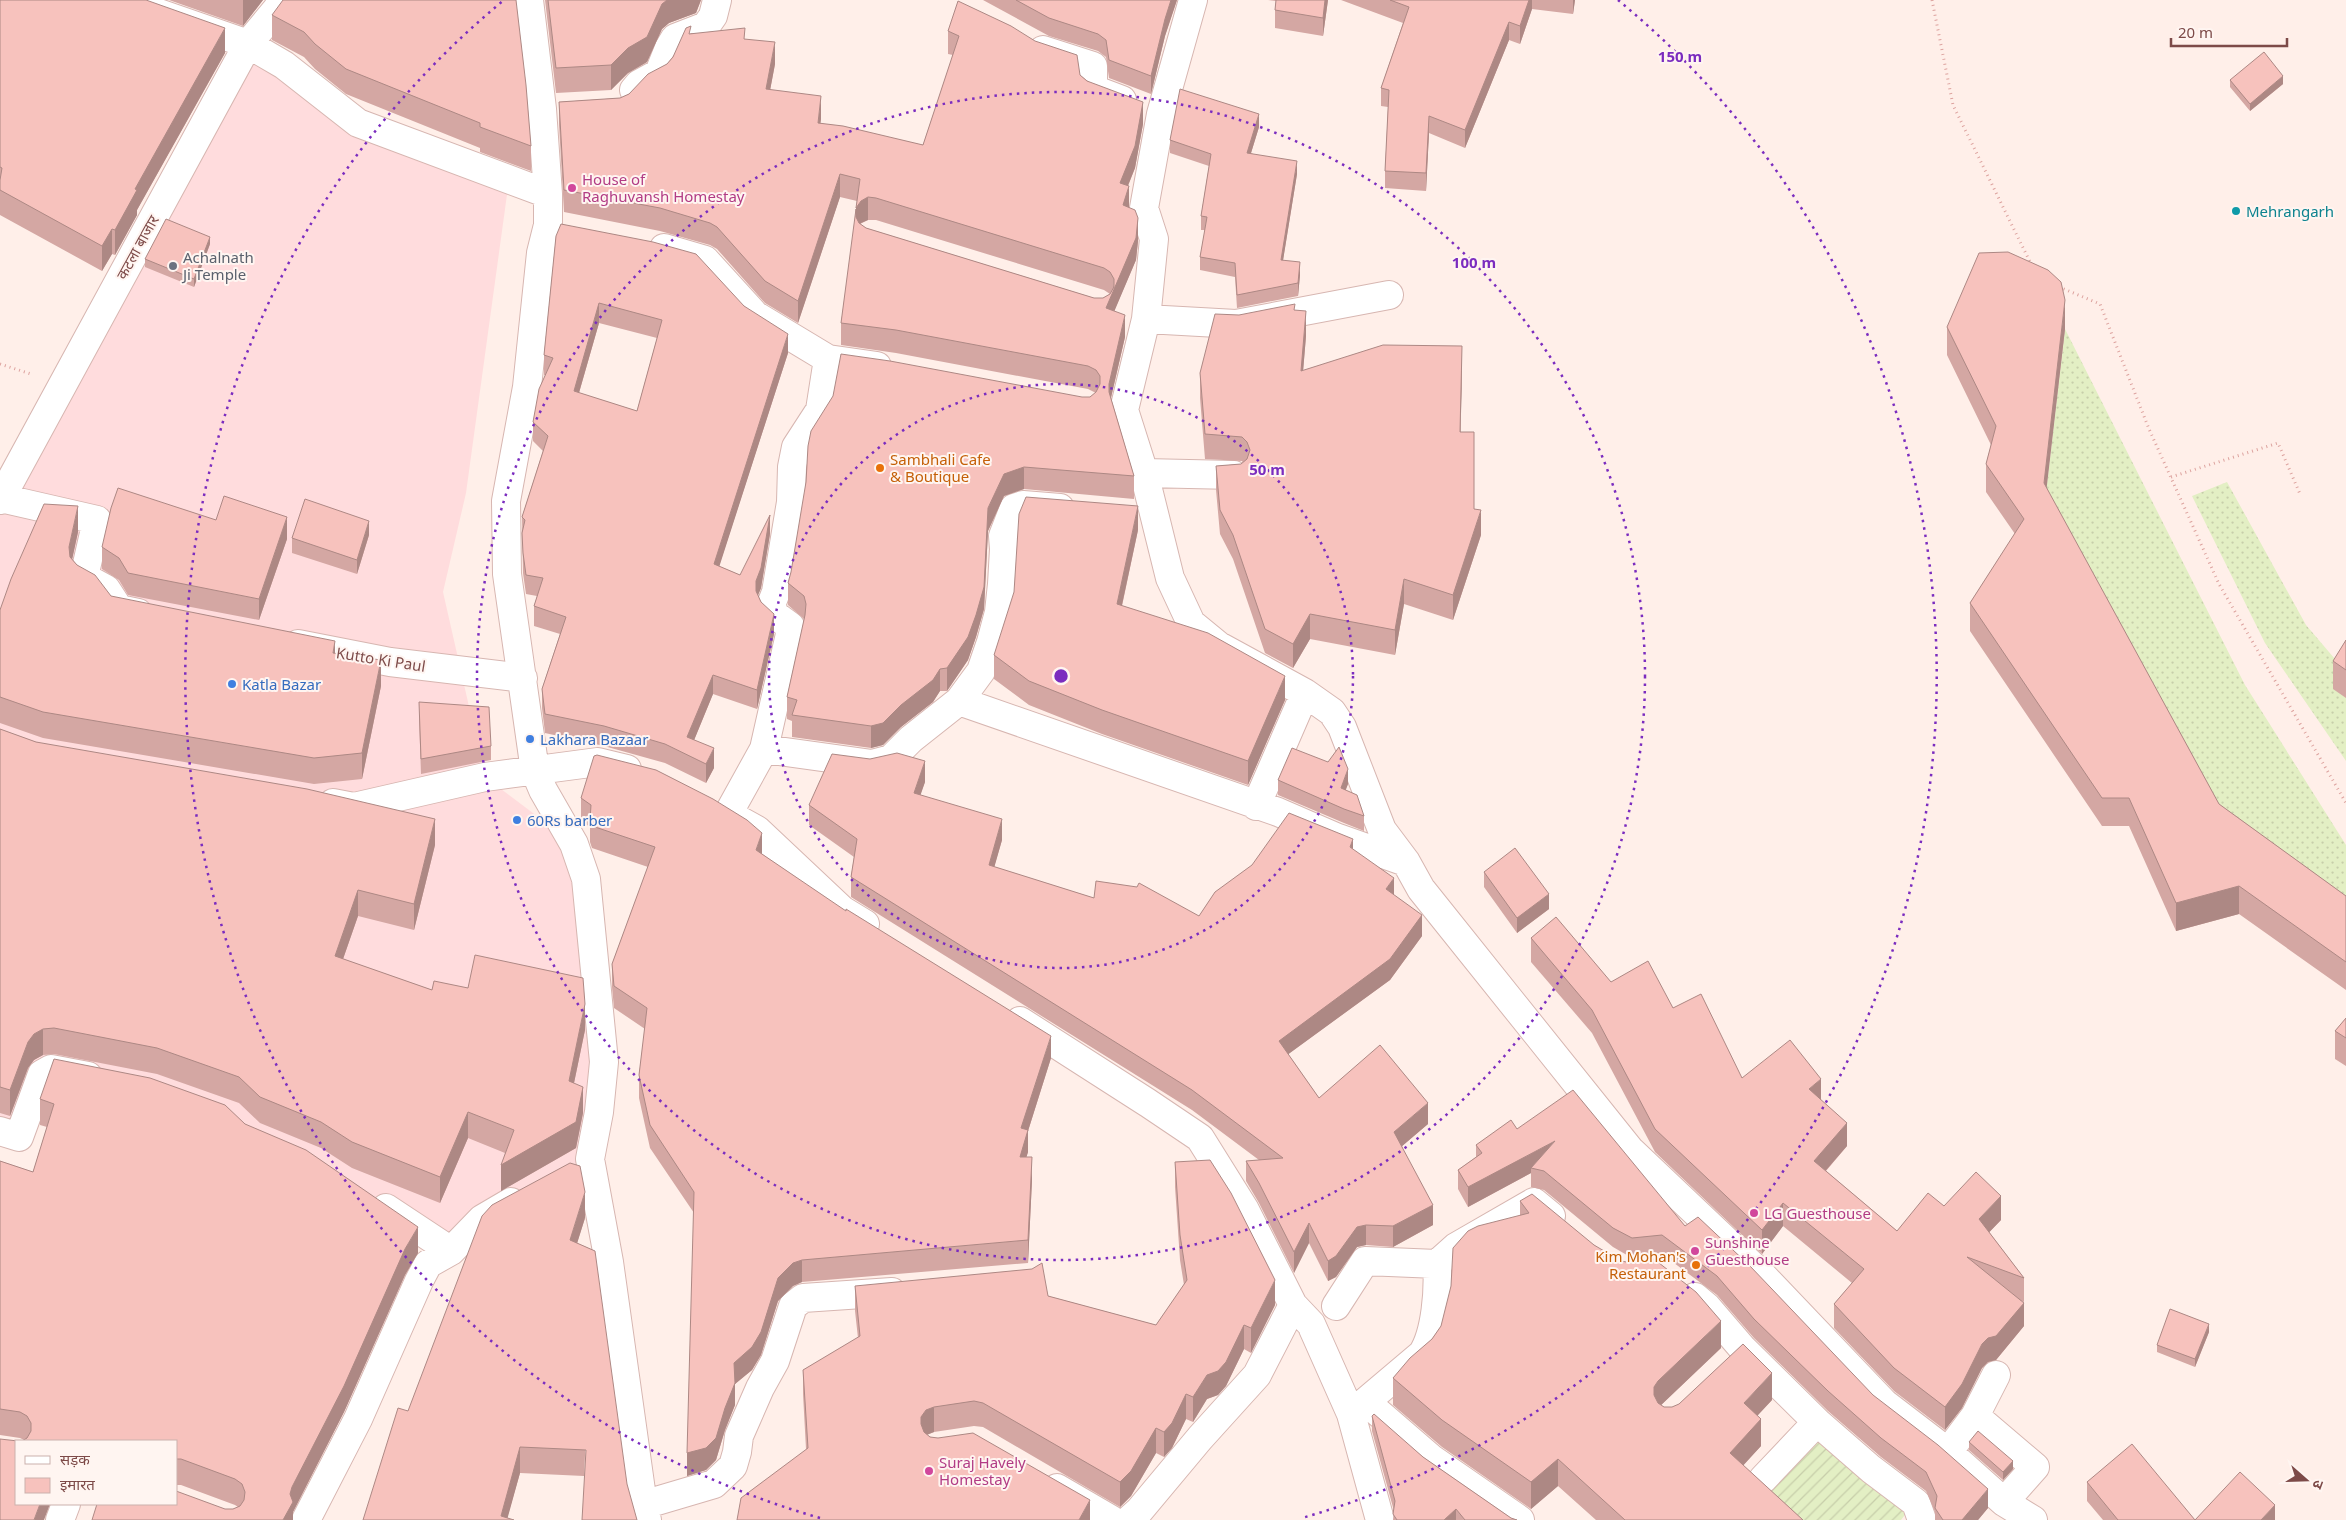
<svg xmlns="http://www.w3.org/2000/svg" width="2346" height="1520" viewBox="0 0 2346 1520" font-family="'Noto Sans','Noto Sans Devanagari',sans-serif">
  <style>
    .commercial { fill: #ffdcdd }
    .grass { fill: url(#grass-dots) }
    .garden { fill: url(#garden-furrows) }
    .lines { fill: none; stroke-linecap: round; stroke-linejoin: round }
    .minor-casing { stroke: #d7b6b1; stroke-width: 30 }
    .path { stroke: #dda39f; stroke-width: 3; stroke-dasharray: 1 4; stroke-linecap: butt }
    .minor { stroke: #fff; stroke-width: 28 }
    .wall { fill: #d4a7a3; fill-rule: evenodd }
    .shaded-wall { fill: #ad8884 }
    .building { fill: #f7c2bd; stroke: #ad8884; fill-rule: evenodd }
    .ring { fill: none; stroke: #7b2cbf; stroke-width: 2.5; stroke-dasharray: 2.5 5 }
    .hotel-dot { fill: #d1479c; stroke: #fff5f1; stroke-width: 2 }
    .culture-dot { fill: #0f9aa8; stroke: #fff5f1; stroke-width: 2 }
    .worship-dot { fill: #6b7280; stroke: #fff5f1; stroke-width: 2 }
    .food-dot { fill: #e8710a; stroke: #fff5f1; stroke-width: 2 }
    .shop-dot { fill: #3f7fe0; stroke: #fff5f1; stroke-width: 2 }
    .labels { text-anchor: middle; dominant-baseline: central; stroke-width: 4; stroke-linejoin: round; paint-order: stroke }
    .hotel-label { font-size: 15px; fill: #b23c85; stroke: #fff5f1; text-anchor: start }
    .culture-label { font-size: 15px; fill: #0d838f; stroke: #fff5f1; text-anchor: start }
    .street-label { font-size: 15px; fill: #7d4a48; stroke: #fff5f1 }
    .worship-label { font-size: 15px; fill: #5b616d; stroke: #fff5f1; text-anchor: start }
    .food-label { font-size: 15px; fill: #c56008; stroke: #fff5f1; text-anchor: start }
    .shop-label { font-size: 15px; fill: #366cbe; stroke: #fff5f1; text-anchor: start }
    .centre { fill: #7b2cbf; stroke: #fff5f1; stroke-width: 2.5 }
    .ring-label { font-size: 15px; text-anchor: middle; font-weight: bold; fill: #7b2cbf; stroke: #fff5f1; stroke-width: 4; stroke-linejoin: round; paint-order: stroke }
  </style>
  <defs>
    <pattern id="grass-dots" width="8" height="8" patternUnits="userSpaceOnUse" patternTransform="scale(1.25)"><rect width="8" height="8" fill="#e3efc4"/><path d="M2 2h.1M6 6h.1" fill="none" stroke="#c7ceaa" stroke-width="1.8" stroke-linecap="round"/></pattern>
    <pattern id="garden-furrows" width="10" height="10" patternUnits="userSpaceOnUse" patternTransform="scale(1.25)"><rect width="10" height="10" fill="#e3efc4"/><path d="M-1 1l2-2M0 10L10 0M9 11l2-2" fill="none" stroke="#c7ceaa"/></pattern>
  </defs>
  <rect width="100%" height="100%" fill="#ffefe9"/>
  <!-- commercial -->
  <path class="commercial" d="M248,44L358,123L509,180L466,493L443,592L485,777L574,844L592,940L590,1159L569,1168L451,1251L51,1069L19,1137L0,1131V500Z"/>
  <!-- grass -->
  <path class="grass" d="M2065,329L2245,685L2346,845V924L2219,833L2044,511Z
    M2227,482L2306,625L2346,672V761L2265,643L2192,496Z"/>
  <!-- garden -->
  <path class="garden" d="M1817,1431L1911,1507L1901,1520H1793L1764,1489Z"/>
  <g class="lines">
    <defs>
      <path id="minor" d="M121,0L248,44L284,65L358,123L548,194
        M529,0L542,109L548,194V225L541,253L527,387L506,501L507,574L535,771L543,790L574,844L586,879L604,1062L599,1112L590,1159L609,1262L643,1505L647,1520
        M1193,0L1161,114L1144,208L1154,239L1146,319L1124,410L1144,473L1170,578L1191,623L1219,646L1305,693L1332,712L1342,727L1382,830L1406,862L1421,889L1630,1150L1761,1274L1884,1403L1948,1452L2004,1502L2033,1520
        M1043,50L1093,66V89L1122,100
        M634,90L639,84L659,73L669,48L675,38L706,26L713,16L717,0
        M664,248L705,260L755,315L828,359L877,366
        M1146,319L1236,324L1389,295
        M1144,473L1234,475
        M1,498L97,520L84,577L106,589L119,609L138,613
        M0,500L248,44L277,9L282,0
        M298,644L390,662L523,678
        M959,701L1278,812L1338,838L1406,862
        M764,749L872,764L891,759L911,739L959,701L981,671L991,642L999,612L1002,584L1004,549L1003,536L1014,508L1023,505L1060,508
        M333,803L354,807L485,777L598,762L627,769
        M1256,806L1305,693
        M728,814L764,749L790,634V626L775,615L771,605L776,592L791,502L792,467L796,447L820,410L828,359
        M730,815L757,830L842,910L865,924
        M1020,1021L1148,1103L1200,1138L1245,1210L1293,1305L1311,1324L1351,1414L1380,1520
        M0,1131L19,1137L42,1074L51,1069L88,1076
        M386,1208L451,1251
        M1695,1297L1707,1307L1743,1349L1817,1422L1871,1469L1916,1503L1922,1520
        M1336,1306L1365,1261L1437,1264
        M1366,1402L1432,1459L1520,1520
        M1351,1414L1422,1354C1436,1333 1439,1289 1437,1264L1456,1247L1534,1202L1551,1216
        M1975,1416L1996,1375
        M1948,1452L1975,1416L2035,1467L2004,1502
        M1763,1479L1817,1422
        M1057,1488L1112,1520
        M643,1505L714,1484L733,1466L737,1452L739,1436L760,1388L775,1361L793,1306L803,1298L892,1292
        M60,1520L66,1504
        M306,1520L358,1419L419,1281L428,1264L451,1251L482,1219L511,1202
        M1129,1520L1139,1511L1200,1438L1257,1375L1293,1305"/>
    </defs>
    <!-- minor casing -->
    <use href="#minor" class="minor-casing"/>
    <!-- path -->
    <path class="path" d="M1932,0L1953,105L2031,264
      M2059,287L2100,304L2149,429L2219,584L2346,803
      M0,364L31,374
      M2171,477L2278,443L2300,494"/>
    <!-- minor -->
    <use href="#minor" class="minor"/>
  </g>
  <!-- wall -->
  <path class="wall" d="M0,0L225,53L137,210V215L115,255L112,254L102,271L0,215Z
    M169,0H263L243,26Z
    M545,0H701L696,13L669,23L662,29L647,62L628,73L611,90L556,93Z
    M983,0H1177L1165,36L1151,94L1109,78L1106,57L1098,51L1049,36Z
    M1268,0H1328L1323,36L1275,28V10L1276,1Z
    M1341,0H1575L1573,14L1532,9L1520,44L1509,40L1465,148L1429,133L1426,191L1385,188V171L1388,107L1381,106V88L1403,23Z
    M272,15L531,146V171L480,152V148L346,94L315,69L304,57L272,40Z
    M948,31L1080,75L1143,124L1135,168L1128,186L1129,207L1138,241L1136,260L1114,311L1125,337L1111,398L1134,476V499L1024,489L1004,496L988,531L984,609L976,637L968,660L947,691H940L933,702L901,727L883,745L871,748L792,737V721L787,719V697L804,620V619L788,605V583L1082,397H1090L1096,393L1088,389L896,353L841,345V323L856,217L857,201L840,197L798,323L765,303L717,249L710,245L660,231L564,212L559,125V102L620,98L629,94L667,64L691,33L745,39L775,64L770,90L821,119L820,123L923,145L953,55L948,54ZM868,220H876L1104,290L1110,294L1103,298H1094L866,228L860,224Z
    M2230,80L2283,84L2250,111L2230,87Z
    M1259,127L1251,153L1297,174L1283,260L1300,275L1298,296L1237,308L1235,277L1200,270V257L1205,230H1201V216L1209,166L1170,153V140Z
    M556,236L744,306L788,353L719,566L740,575L770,534L761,588L758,595L774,634L757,709L713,694L694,740L714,768L706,783L665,763L604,746L545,733L542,708V689L560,634L534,626V606L537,596L526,594L523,573L522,517L543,451L533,441V422L545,375H544V355ZM599,323L657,338L637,411L579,393Z
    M210,244L194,287L145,267V259Z
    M1295,310L1306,336L1303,371H1462L1460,432L1474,509L1481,535L1453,620L1404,604L1395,655L1310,639L1293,668L1265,653L1233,559L1220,534L1216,490V466L1241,464L1243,463L1242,461L1205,459L1200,398V373L1239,315Z
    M1947,327L2065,329L2046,488L2219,804L2346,896V990L2239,914L2176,931L2129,826H2102L1970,631V603L2015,534L1986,492V464L1991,445L1947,355Z
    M216,520L287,539L259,620L128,595L119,580L102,569V547Z
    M1138,530L1122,606L1285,700L1248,785L1102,734L1029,705L994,679V655Z
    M78,532L72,559L77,565L111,596L335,654L381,686L362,779L314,784L43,738L0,723V610Z
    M369,535L357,574L292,553V538Z
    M2346,640V698L2333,689V661Z
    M419,717L491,746V760L421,774Z
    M0,729L36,742L435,845L414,930L358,916L343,959L432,990L585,1030L574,1083L583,1113L576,1148L501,1191L505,1153L468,1138L440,1203L352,1168L321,1148L260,1123L239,1103L157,1074L54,1054L43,1055L34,1060L28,1068L10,1116L0,1113Z
    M870,759L925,782L920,795L1002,840L994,867L1094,898L1199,916L1353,849L1394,895L1422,936L1390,980L1288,1054L1319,1098L1428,1124L1402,1146L1433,1225L1393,1247L1366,1245L1357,1247L1336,1277L1328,1281L1309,1243L1294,1273L1259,1203L1246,1181V1161L1259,1160L1192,1110L851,897V877L854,857L809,825V805Z
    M1278,780L1348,784L1345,790L1364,816V831L1344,823L1278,795Z
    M581,798L762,854L1051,1058L1028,1131V1152L1026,1157L1032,1180L1028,1263L802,1282L793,1286L778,1301L761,1355L752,1370L735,1384V1405L725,1430L716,1460L706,1470L687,1476L694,1213L650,1148L639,1098V1075L645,1029L614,1008L612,987V964L648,867L592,848L590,842V827L581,821Z
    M1484,872L1549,909L1517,933L1484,887Z
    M1531,938L1611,982L1673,1008L1742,1078L1821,1100L1847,1146L1826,1171L1897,1231L1944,1206L2001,1220L1989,1232L2024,1278V1302L2021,1301L2024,1326L1996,1360L1988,1362L1982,1368L1962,1408L1945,1430L1894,1391L1834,1328V1304L1852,1283L1783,1226L1762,1254L1655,1152L1592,1033L1531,962Z
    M2346,1018V1066L2335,1059V1031Z
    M40,1099L245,1124L418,1253L405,1275L344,1412L293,1512V1520L225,1509H233L238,1507L235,1505L181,1485H176V1441L24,1440L20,1438L0,1435V1161L33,1172L47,1127L40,1125Z
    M1517,1129L1685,1226L1873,1395L1988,1508L1978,1520H1935V1512L1926,1491L1881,1457L1828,1411L1754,1338L1717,1295L1662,1254L1632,1258L1613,1247L1544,1190L1531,1187V1173L1468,1207L1458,1189V1170L1476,1157V1145Z
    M1175,1162L1275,1305L1251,1353L1244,1349L1226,1386L1218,1395L1207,1399L1193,1422L1186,1419L1172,1448L1164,1457L1156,1453L1131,1496L1120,1507L983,1427L974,1426L934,1432L927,1435L1090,1520L806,1449L803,1394V1370L858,1338L855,1311V1286L1048,1296L1156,1325L1184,1285L1180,1260L1175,1187Z
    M1520,1201L1594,1245L1721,1348L1661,1405L1664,1407H1672L1772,1400L1757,1416L1761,1446L1743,1465L1803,1520H1596L1558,1486L1531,1509L1442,1447L1393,1405V1378L1432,1339L1520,1216Z
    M585,1218L577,1243L595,1251L584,1476L520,1473L507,1518L408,1411Z
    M2209,1332L2195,1367L2157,1352V1345Z
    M1372,1416L1423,1457L1511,1518L1517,1520H1393L1394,1511L1372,1431Z
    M1969,1442L2013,1469L2003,1480L1969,1450Z
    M2087,1482L2195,1520H2103L2087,1501Z"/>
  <!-- shaded-wall -->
  <path class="shaded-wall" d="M243,0H263L243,26Z
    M667,0H701L696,13L669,23L662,29L647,62L628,73L611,90V65L662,4Z
    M1171,0H1177L1165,36L1151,94V76L1165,19Z
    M1325,0H1328L1323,36V18Z
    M1529,0H1532V9L1520,44V26Z
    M1573,0H1575L1573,14Z
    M1509,22V40L1465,148V130Z
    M225,28V53L137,210V215L115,255V230L135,189Z
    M775,42V64L766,112V89Z
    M2283,76V84L2250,111V104Z
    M821,96V119L818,145V123Z
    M1143,102V124L1135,168L1120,205V183Z
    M1259,114V127L1247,166V153Z
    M1429,116V133L1426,191V173Z
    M1297,161V174L1281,273V260Z
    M840,174V197L798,323V301Z
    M1129,186V209L1123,205Z
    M868,197V220L861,223L856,231V208L861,201Z
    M1138,218V241L1136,260L1106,331V308Z
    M112,229V254L102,271V246Z
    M210,237V244L194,287V279Z
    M1300,262V275L1298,296V283Z
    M2065,300V329L2044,511V483Z
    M599,303V323L574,410V391Z
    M1306,311V336L1301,396V371Z
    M1125,315V337L1109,406V384Z
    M788,334V353L714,583V564Z
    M1462,346V371L1460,457V432Z
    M1024,467V489L1004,496L988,531L984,609L976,637L968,660L947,691V668L988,508L1004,474Z
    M78,506V532L69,574V547Z
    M1138,506V530L1117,628V604Z
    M1481,510V535L1453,620V595Z
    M770,515V534L761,588L756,600V581Z
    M287,517V539L259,620V599Z
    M369,521V535L357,574V560Z
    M1404,579V604L1395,655V630Z
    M774,614V634L757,709V690Z
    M1310,614V639L1293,668V644Z
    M335,641V667L333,653Z
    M381,660V686L362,779V753Z
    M940,669V691L933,702L901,727L883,745L871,748V726L901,705Z
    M713,675V694L688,755L687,737Z
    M1285,676V700L1248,785V761Z
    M714,748V768L706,783V764Z
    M925,761V782L914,814V793Z
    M1348,769V784L1341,803V788Z
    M435,819V845L414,930V904Z
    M1002,819V840L989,886V865Z
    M762,833V856L756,850Z
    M1353,839V860L1350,847Z
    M1394,878V898L1386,889Z
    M2239,886V914L2176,931V903Z
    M358,890V916L335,982V956Z
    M1549,894V909L1517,933V918Z
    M1422,915V936L1390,980L1279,1061V1041Z
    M585,1004V1030L569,1107V1081Z
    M43,1029V1055L34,1060L28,1068L10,1116V1090L28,1042L34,1034Z
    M1051,1036V1058L1028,1131V1152L1020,1179L1021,1128Z
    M1821,1079V1103L1809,1089Z
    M583,1087V1113L576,1148L501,1191V1165Z
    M1428,1103V1124L1394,1153V1132Z
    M468,1112V1138L440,1203V1177Z
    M1847,1123V1146L1814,1184V1161Z
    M1555,1141L1531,1168V1173L1468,1207V1187Z
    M1032,1157V1180L1028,1263V1240Z
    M585,1192V1218L570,1266V1240Z
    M2001,1196V1220L1979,1243V1219Z
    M1783,1203V1226L1762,1254V1230Z
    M1433,1205V1225L1393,1247V1226Z
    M1309,1223V1243L1294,1273V1252Z
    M1366,1225V1245L1357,1247L1336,1277L1328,1281V1261L1357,1227Z
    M418,1227V1253L405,1275L344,1412L293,1512V1520H283L292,1487L405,1249Z
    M802,1260V1282L793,1286L778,1301L761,1355L752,1370L735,1384V1405L725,1430L716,1460L706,1470L687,1476V1453L778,1278L793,1263Z
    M1275,1280V1305L1251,1353V1328Z
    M2024,1303V1326L1996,1360L1988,1362L1982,1368L1962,1408L1945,1430V1407L1982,1344Z
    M1721,1321V1348L1658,1408L1654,1422V1387L1658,1381Z
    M2209,1324V1332L2195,1367V1359Z
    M1244,1325V1349L1226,1386L1218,1395L1207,1399L1193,1422V1397L1207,1375Z
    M1772,1373V1400L1744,1430V1403Z
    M1186,1394V1419L1172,1448L1164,1457V1432Z
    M934,1407V1432L926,1435L921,1442V1417L926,1410Z
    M1761,1419V1446L1730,1480V1453Z
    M1156,1428V1453L1131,1496L1120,1507V1482Z
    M520,1447V1473L507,1520L501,1516Z
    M1558,1459V1486L1531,1509V1482Z
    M2013,1461V1469L2003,1480V1472Z
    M1988,1489V1508L1978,1520H1962Z
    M1090,1500V1520H1079Z
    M40,1504H50L44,1520H34Z
    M2275,1505V1520H2261Z
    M1456,1509V1520H1444Z"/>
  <!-- building -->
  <path class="building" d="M0,0H146L225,28L135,189L137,190L115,230L112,229L102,246L0,190V180L2,168L0,167Z
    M283,0H516L526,85L531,146L480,127V123L346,69L315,44L304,32L272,15Z
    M548,0H667L662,4L647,37L628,48L611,65L556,68Z
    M1016,0H1171L1165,19L1151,76L1109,60L1106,40L1098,34L1049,18Z
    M1276,0H1325L1323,18L1275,10Z
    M1390,0H1529L1520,26L1509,22L1465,130L1429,116L1426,173L1385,171L1389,90L1381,88L1409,7Z
    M958,1L1011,26L1035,41L1077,55L1080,75L1087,81L1143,102L1135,146L1120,183L1129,186L1123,205L1135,210L1138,218L1136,238L1106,308L1125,315L1109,384V392L1134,476L1024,467L1004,474L988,508L984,587L976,615L968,637L947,668L940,669L933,680L901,705L883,723L871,726L792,715L797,700L787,697L805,615L806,604L804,596L788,583L791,572L806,482L808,446L811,431L833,396L841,354L890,361L1082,397H1090L1096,392L1100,384V376L1096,370L1088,366L896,330L841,323L856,209V217L859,223L866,228L1094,298H1103L1110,294L1114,287V279L1110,272L1104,268L876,198L868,197L861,201L856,208L860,179L840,174L798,301L765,281L717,227L710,223L660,208L564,190L559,102L620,98L629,94L648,74L667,64L673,57L686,28L691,26L689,34L745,28L744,39L775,42L766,89L821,96L818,123L843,126L923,145L959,36L948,31Z
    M2264,52L2283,76L2250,104L2230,80Z
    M1180,89L1259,114L1247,153L1297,161L1281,260L1300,262L1298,283L1237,295L1235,263L1200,257L1207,217L1201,216L1211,154L1170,140Z
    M166,219L210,237L194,279L145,259Z
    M561,224L653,242L696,254L744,306L788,334L714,564L740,575L770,515L761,568L756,581V591L761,602L774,614L757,690L713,675L687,737L714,748L706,764L665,744L604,726L545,714L542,689L566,617L534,606L543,578L526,575L523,553L522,533L525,520L522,517L548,436L533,422L539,389L553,358L544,355L556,236ZM599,303L662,320L637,411L574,391Z
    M2008,252L2048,270L2061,282L2065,300L2044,483L2219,804L2346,896V962L2239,886L2176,903L2129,798H2102L1970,603L2024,519L1986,464L1996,426L1947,327L1979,253Z
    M1295,304L1294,310L1306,311L1301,371L1383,345L1462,346L1460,432H1474V509L1481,510L1453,595L1404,579L1395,630L1310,614L1293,644L1265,629L1233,535L1220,510L1216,466L1241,464L1247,459L1250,450L1247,442L1242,437L1205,434L1200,373L1215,314L1239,315Z
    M118,488L216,520L224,496L287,517L259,599L128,573L119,558L102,547L111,508Z
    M1026,497L1138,506L1117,604L1208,633L1285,676L1248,761L1102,710L1029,681L994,655L1014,592L1019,514Z
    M305,499L369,521L357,560L292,538Z
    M44,504L78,506L69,547L70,557L77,565L95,575L111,596L335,641L333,653L381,660L362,753L314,758L43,712L0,697V610L11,579Z
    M2346,640V670L2333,661Z
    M419,702L489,707L491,746L421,759Z
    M0,729L36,742L307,789L435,819L414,904L358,890L335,956L432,990L434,981L468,988L475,955L583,978L585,1004L569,1081L583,1087L576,1122L501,1165L514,1130L468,1112L440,1177L352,1142L321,1122L260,1097L239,1077L157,1048L54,1028L43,1029L34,1034L28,1042L10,1090L0,1087Z
    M1339,747L1348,769L1341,788L1357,795L1364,816L1344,809L1278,780L1292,748L1328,762Z
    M897,753L925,761L914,793L1002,819L989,865L1094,898L1096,881L1137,887L1139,883L1199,916L1215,892L1252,865L1289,813L1353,839L1350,847L1394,878L1386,889L1422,915L1390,959L1279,1041L1319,1098L1380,1045L1428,1103L1394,1132L1433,1205L1393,1226L1366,1225L1357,1227L1336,1256L1328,1261L1309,1223L1294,1252L1259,1183L1246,1161L1283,1158L1192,1090L851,877L857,839L809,805L832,754L870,759Z
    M597,755L656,770L713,799L747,820L762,833L756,850L846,911V909L1051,1036L1021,1128L1028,1130L1020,1157H1032L1028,1240L802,1260L793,1263L778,1278L761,1332L752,1347L734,1363L735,1383L725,1408L716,1438L706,1448L687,1453L694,1192L650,1125L639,1075L647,1008L614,986L612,964L655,847L592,826L590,820L591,805L581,798L594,756Z
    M1515,848L1549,894L1517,918L1484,872Z
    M1556,917L1611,982L1648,961L1673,1008L1701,994L1742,1078L1790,1040L1821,1079L1809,1089L1847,1123L1814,1161L1897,1231L1928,1193L1944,1206L1976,1172L2001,1196L1979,1219L2024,1278L1967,1257L2024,1303L1996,1336L1988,1338L1982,1344L1962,1384L1945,1407L1894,1368L1834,1304L1864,1269L1783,1203L1762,1230L1655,1129L1592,1010L1531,938Z
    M2346,1018V1038L2335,1031Z
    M54,1059L150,1078L225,1105L245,1124L306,1150L418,1227L405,1249L344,1386L292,1487L290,1494L293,1502L283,1520H92L97,1504H176V1491L225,1509H233L240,1506L244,1500L245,1492L242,1484L235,1479L181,1459H176V1441H22L27,1438L31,1431V1423L27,1416L20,1412L0,1409V1161L33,1172L54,1104L40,1099Z
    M1573,1090L1685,1226L1698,1217L1750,1266L1873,1395L1938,1445L1988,1489L1962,1520H1943L1935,1508L1937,1496L1926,1472L1881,1438L1828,1391L1754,1319L1717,1276L1662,1235L1632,1238L1613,1228L1544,1171L1531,1168L1555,1141L1468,1187L1458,1170L1482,1153L1476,1145L1511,1120L1517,1129Z
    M1210,1160L1231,1193L1275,1280L1251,1328L1244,1325L1226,1362L1218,1371L1207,1375L1193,1397L1186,1394L1172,1423L1164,1432L1156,1428L1131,1471L1120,1482L983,1403L974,1401L934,1407L926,1410L921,1417V1424L924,1432L930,1437L938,1438L973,1433L1090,1500L1079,1520H737L741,1498L808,1448L803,1370L860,1336L855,1286L1032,1269L1042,1263L1048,1296L1156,1325L1187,1280L1180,1235L1175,1162Z
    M570,1163L580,1166L585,1192L570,1240L595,1251L627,1484L637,1520H582L586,1450L520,1447L501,1516L514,1520H363L398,1408L408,1411L482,1216L492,1205Z
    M1532,1194L1594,1245L1621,1261L1632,1263L1654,1259L1696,1292L1721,1321L1658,1381L1654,1387V1395L1658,1403L1664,1407H1672L1679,1404L1743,1344L1772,1373L1744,1403L1761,1419L1730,1453L1803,1520H1625L1558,1459L1531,1482L1442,1420L1393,1378L1410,1358L1432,1339L1441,1326L1451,1286L1453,1248L1468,1231L1478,1226L1529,1213L1520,1201Z
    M2170,1309L2209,1324L2195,1359L2157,1345Z
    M1374,1414L1423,1457L1511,1518L1517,1520H1465L1456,1509L1444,1520H1397L1393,1514L1395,1501L1372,1416Z
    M1978,1431L2013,1461L2003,1472L1969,1442Z
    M0,1439L18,1441H16V1504H40L34,1520H0Z
    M2132,1444L2195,1520H2118L2087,1482Z
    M2240,1472L2275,1505L2261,1520H2195Z"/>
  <!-- distance rings -->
  <g class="ring">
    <circle cx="1061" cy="676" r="292"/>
    <circle cx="1061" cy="676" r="584"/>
    <path d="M820 1518A876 876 0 0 1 504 0M1618 0A876 876 0 0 1 1302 1518"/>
  </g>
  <!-- markers -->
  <g class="hotel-dot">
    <circle cx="572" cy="188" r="5"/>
    <circle cx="1754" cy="1213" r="5"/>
    <circle cx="1695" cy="1251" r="5"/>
    <circle cx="929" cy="1471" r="5"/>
  </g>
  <circle class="culture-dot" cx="2236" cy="211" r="5"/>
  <circle class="worship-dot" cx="173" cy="266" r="5"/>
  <g class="food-dot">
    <circle cx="880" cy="468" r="5"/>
    <circle cx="1696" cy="1265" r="5"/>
  </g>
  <g class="shop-dot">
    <circle cx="232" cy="684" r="5"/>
    <circle cx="530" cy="739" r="5"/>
    <circle cx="517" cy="820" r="5"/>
  </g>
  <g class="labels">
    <!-- hotel labels -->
    <g class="hotel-label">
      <text x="582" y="179">House of<tspan x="582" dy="17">Raghuvansh Homestay</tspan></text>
      <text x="1764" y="1213">LG Guesthouse</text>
      <text x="1705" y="1242">Sunshine<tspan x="1705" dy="17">Guesthouse</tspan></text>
      <text x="939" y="1462">Suraj Havely<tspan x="939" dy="17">Homestay</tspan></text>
    </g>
    <!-- culture labels -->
    <g class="culture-label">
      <text x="2246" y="211">Mehrangarh</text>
    </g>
    <!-- street labels -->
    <g class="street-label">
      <text transform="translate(137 247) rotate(-61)">कटला बाजार</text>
      <text transform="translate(381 659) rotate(9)">Kutto Ki Paul</text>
    </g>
    <!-- worship labels -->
    <g class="worship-label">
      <text x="183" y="257">Achalnath<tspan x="183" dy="17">Ji Temple</tspan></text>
    </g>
    <!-- food labels -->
    <g class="food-label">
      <text x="890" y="459">Sambhali Cafe<tspan x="890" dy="17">&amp; Boutique</tspan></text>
      <text x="1686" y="1256" text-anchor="end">Kim Mohan's<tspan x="1686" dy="17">Restaurant</tspan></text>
    </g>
    <!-- shop labels -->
    <g class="shop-label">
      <text x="242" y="684">Katla Bazar</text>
      <text x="540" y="739">Lakhara Bazaar</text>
      <text x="527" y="820">60Rs barber</text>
    </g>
  </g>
  <circle cx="1061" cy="676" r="8" class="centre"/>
  <g class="ring-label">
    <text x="1680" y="62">150 m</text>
    <text x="1474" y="268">100 m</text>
    <text x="1267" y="475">50 m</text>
  </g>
  <!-- legend -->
  <rect x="15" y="1440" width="162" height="65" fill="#fff5f1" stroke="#cbb1ad"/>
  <rect x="25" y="1456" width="25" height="8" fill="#ffffff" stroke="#cbb1ad"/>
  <text x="60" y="1465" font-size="15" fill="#7d4a48">सड़क</text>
  <rect x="25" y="1478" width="25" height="15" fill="#f7c2bd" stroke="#cbb1ad"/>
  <text x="60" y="1490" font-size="15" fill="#7d4a48">इमारत</text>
  <!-- north arrow -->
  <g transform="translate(2306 1480) rotate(110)" stroke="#fff5f1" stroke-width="4" paint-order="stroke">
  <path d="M0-4L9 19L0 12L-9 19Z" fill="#7d4a48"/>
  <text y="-8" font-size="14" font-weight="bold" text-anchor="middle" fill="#7d4a48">उ</text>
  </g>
  <!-- scale -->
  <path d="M2171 38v8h116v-8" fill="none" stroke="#7d4a48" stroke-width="2.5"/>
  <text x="2178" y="38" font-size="15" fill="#7d4a48" stroke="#fff5f1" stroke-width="4" paint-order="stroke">20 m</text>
</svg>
